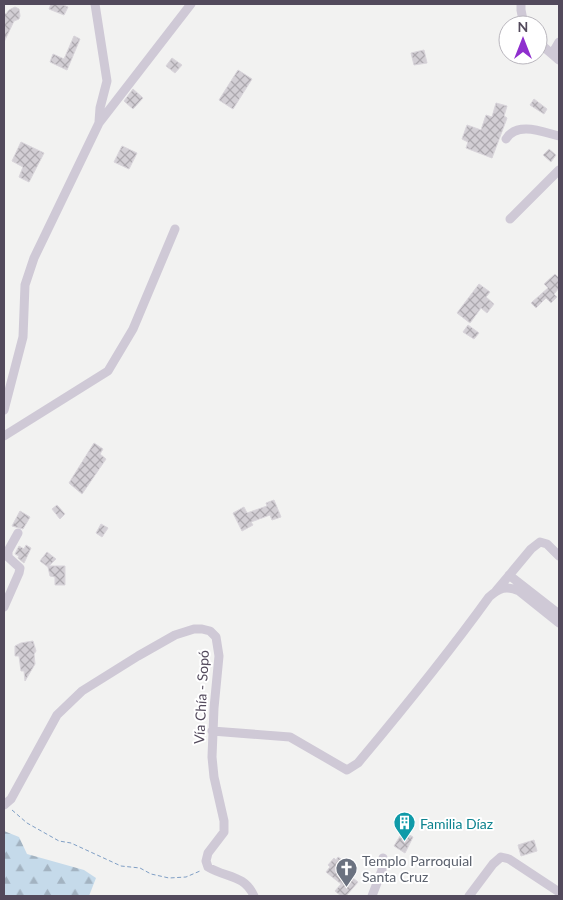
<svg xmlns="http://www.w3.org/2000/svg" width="563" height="900" viewBox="0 0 563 900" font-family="Lato,sans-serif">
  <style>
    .forest { fill: url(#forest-firs) }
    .building { fill: url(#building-cross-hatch); stroke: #d9d5db }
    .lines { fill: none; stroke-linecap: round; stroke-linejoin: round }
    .path { stroke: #809fc5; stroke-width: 1; stroke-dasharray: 4 2.5; stroke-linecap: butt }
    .minor { stroke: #cfc9d6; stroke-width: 9 }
    .labels { text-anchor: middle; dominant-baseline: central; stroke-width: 4; stroke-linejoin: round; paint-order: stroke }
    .street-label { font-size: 14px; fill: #534a5c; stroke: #fff }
    .culture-label { font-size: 14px; fill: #0d838f; stroke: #fff; text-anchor: start }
    .worship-label { font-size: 14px; fill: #5b616d; stroke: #fff; text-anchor: start }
  </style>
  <defs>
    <pattern id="forest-firs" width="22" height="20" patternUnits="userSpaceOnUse" patternTransform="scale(1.25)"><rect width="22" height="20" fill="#c5daea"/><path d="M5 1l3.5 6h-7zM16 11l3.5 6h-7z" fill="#a3b3c1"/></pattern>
    <pattern id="building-cross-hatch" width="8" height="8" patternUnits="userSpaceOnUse" patternTransform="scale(1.25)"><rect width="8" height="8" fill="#d2ced4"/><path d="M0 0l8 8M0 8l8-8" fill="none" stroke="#ada9af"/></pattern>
  </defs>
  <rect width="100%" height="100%" fill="#f2f2f1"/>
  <!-- forest -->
  <path class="forest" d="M4,831L19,837L27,854L84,870L96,878L89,896H4Z"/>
  <!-- building -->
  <path class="building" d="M51,4H61L68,7L64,15L49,9Z
    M15,7L19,9L20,16L19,19L14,21L4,42V13L6,14L9,10Z
    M74,36L80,39L67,70L50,62L53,54L64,59Z
    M424,50L427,63L414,65L411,53Z
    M172,58L182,65L175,73L166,66Z
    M238,70L252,79L233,109L219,100Z
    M133,89L143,98L133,109L124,101Z
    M534,99L547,109L544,114L530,105Z
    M496,103L507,106L504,116L507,118L492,158L466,148L468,142L462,139L467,125L481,130L486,115L492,117Z
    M21,142L44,153L29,182L19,177L23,167L12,161Z
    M122,146L137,153L129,169L114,162Z
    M549,149L556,155L551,162L543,155Z
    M555,274L559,278V288L554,294L557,297L551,303L546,298L536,308L531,303L548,288L544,284Z
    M479,284L490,292L486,297L494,304L487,313L481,308L470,323L457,313Z
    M468,325L479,333L474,339L463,332Z
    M94,443L103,449L100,454L106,459L82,494L69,483Z
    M274,500L281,517L272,520L270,515L251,522L253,525L242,531L233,513L244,507L247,513L267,506L266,503Z
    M57,505L65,514L60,519L52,509Z
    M20,511L30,517L23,529L12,526Z
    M101,524L108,528L102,537L96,533Z
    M26,545L31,548L24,563L18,558L19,556L15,554L19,546L24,549Z
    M47,552L56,559L49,566H65V585H55V577L50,576L48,567L40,561Z
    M33,641L36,651L34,654L35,664L25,681L24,671H21L19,656H15V646L21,643Z
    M403,831L413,837L405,853L394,846Z
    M534,840L537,851L521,856L518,845Z
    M338,857L344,861L342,864L347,868L344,871L358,882L346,896H341L335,891L341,884L326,872L330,867L328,865L334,858L336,860Z"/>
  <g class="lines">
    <!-- path -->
    <path class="path" d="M12,810L27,823L59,841L71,843L121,866L140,868L151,874L169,878L186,877L200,871"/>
    <!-- minor -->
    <path class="minor" d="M95,4L107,81L100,108L99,122
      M521,4V10L524,25
      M538,42L559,60
      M552,54L559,42
      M506,139C517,121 543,132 559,136
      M510,219L559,170
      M4,410L23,337L25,285L34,258L99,123L191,4
      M4,436L108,371L133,329L175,229
      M509,575L559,614
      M496,591L531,549L540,542L547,544L559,556
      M4,607L19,573L20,568L8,557V551L18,533
      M212,731L290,737L347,770L358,763C404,708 448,654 489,597C499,588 506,585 519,591L559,623
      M4,805L11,799L57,715L82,691L138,656L175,635L194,629H202L210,631L216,637L219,656L214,708L212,757L214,777L224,821V832L208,853L206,861L208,867C226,878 244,874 254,896
      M372,896L382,870L383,858
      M469,896L493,864L501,857L509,859L559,892"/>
  </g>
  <!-- icons -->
  <defs>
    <symbol id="building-pin" viewBox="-11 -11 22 30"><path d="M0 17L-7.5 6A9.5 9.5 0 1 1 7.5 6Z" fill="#0f9aa8" stroke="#fff"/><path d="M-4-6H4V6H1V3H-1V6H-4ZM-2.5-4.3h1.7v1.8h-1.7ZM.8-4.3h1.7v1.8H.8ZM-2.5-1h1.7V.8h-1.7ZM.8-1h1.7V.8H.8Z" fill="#fff"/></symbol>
    <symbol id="church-pin" viewBox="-11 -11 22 30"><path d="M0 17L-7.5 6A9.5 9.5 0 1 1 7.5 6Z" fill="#6b7280" stroke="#fff"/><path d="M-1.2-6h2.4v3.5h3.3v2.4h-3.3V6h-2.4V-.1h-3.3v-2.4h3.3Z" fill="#fff"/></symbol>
  </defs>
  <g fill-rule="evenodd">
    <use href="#building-pin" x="392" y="810" width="25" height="34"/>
    <use href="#church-pin" x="334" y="856" width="25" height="34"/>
  </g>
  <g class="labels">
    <!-- street labels -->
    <g class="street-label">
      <text transform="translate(201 697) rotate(-87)">Vía Chía - Sopó</text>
    </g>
    <!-- culture labels -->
    <g class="culture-label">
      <text x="420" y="823">Familia Díaz</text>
    </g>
    <!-- worship labels -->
    <g class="worship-label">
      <text x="362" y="860">Templo Parroquial<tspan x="362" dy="16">Santa Cruz</tspan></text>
    </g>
  </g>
  <!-- border -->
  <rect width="563" height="900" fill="none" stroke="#534a5c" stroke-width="10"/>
  <!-- north arrow -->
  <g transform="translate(523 40)"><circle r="24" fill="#ffffff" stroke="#bab7be"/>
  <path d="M0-4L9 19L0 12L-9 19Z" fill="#8f2fce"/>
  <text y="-8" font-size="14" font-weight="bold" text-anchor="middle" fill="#534a5c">N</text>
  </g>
</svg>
